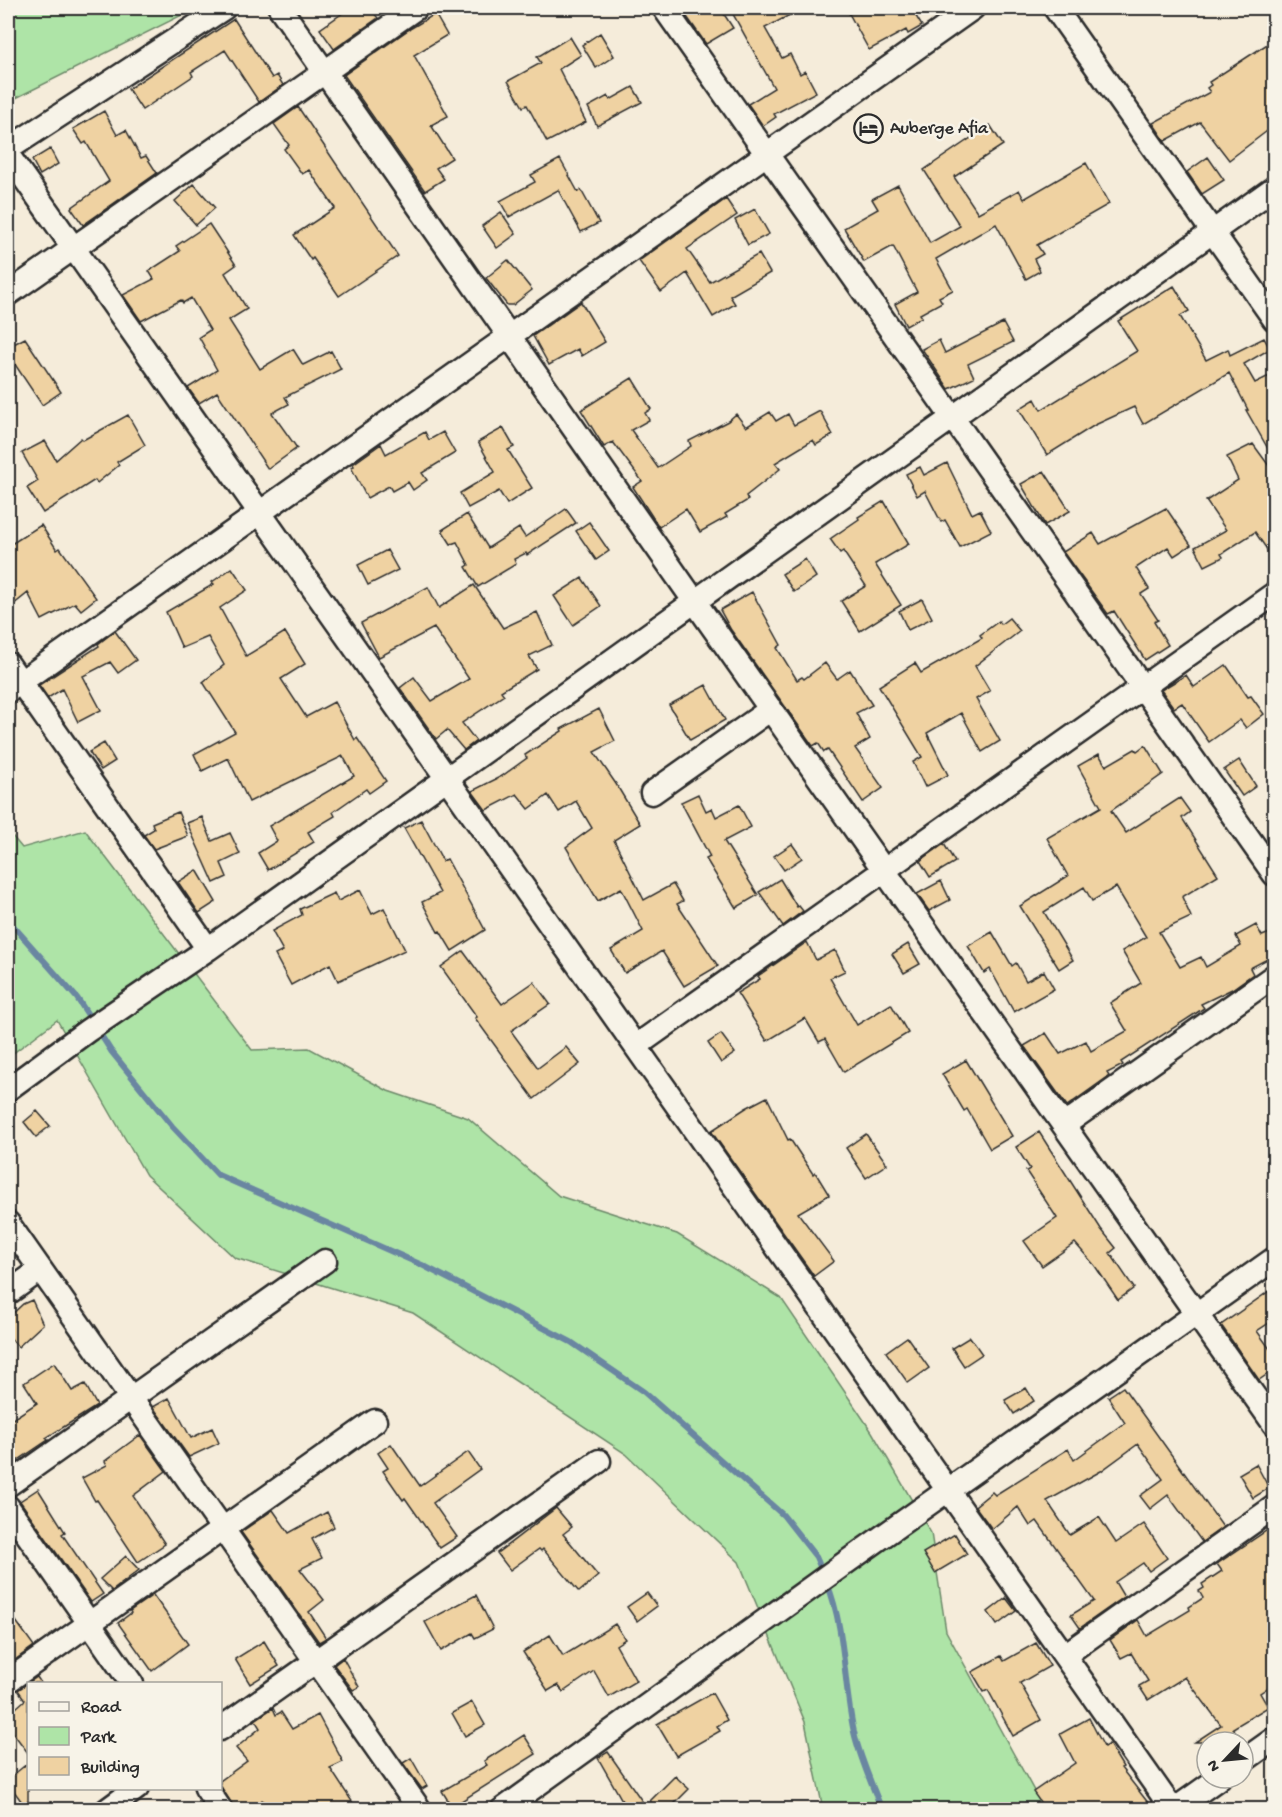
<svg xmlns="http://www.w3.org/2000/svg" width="1282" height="1817" viewBox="0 0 1282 1817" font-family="'Gochi Hand',sans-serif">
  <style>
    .green { fill: #aee4a7; stroke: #6c8869; stroke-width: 1.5 }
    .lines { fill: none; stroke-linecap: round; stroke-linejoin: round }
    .stream { stroke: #6a86a1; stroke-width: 6 }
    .building { fill: #efd2a2; stroke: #2b2b2b; stroke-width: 1.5 }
    .minor-casing { stroke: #2b2b2b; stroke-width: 27 }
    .minor { stroke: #f7f3e8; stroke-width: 22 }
    .labels { text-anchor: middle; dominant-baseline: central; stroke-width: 5; stroke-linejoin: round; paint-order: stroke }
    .poi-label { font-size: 18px; fill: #2b2b2b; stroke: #f7f3e8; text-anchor: start }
  </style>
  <rect width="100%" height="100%" fill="#f5ecda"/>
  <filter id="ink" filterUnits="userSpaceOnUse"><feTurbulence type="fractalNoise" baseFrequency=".0167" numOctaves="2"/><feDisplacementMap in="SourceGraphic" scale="12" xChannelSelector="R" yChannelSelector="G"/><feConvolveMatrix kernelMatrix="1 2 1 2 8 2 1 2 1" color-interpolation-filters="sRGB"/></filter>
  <g filter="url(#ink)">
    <!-- green -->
    <path class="green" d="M8,8H179L182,15L8,102Z
      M85,830L252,1050L309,1048L388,1091L468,1118L559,1196L677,1234L781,1298L872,1432L931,1533L946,1631L1044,1809H823L805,1722L739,1562L626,1454L413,1313L235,1258L146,1175L57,1020L8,1057V967L11,965L8,960V831L22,848Z"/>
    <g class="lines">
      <!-- stream -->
      <path class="stream" d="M8,920L77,998L92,1021
        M97,1029L111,1051L172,1126L218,1175L422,1265L571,1342L644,1392L783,1515L816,1557L823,1573
        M827,1583C846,1630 843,1683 854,1732C860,1758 872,1785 882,1810"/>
    </g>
    <!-- building -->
    <path class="building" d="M350,8H370L378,18L334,49L320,29Z
      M695,8H720L733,28L706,44L685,14Z
      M746,8H803L765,28L782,58L790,54L800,74L805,71L816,92L774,114L776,117L763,126L748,104L774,88L733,14Z
      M846,8H911L922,26L908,34L906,30L869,50Z
      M435,14L447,35L414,55L448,116L431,125L452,158L436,168L444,179L425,191L344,75L408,30Z
      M234,19L272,78L277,75L283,85L259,102L225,50L191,72L193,76L142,110L128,89Z
      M600,33L614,56L596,68L582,45Z
      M570,37L581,55L559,69L586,122L547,142L527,105L523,107L508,81L541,63L537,57Z
      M1275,39V125L1229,160L1200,122L1165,141L1153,123L1210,92L1207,88L1211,85L1209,82Z
      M633,87L642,102L597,126L588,107L608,96L610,100Z
      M298,107L398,256L339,296L313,258L311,260L294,235L335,208L309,170L302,174L284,149L289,145L274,124Z
      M104,111L117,135L126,130L141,158L146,156L157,173L83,225L71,208L109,181L86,142L83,144L73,129Z
      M990,125L1003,145L954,177L978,213L1019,190L1024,199L1086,163L1109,204L1037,245L1043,254L1034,259L1040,271L1026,279L996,224L936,259L953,290L939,297L942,302L920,314L922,317L906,326L895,304L917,292L893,246L864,262L844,228L878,209L872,199L898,185L930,243L960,226L924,170Z
      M50,149L58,164L40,175L32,160Z
      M1208,157L1224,180L1202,194L1187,172Z
      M560,159L578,192L581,190L599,223L581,232L558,190L509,217L500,201L535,182L531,175Z
      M194,184L215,208L196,225L175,201Z
      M726,199L737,215L687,249L710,282L759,254L770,273L730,296L735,304L713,317L687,273L661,292L639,261Z
      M755,209L769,234L748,245L735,220Z
      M501,212L516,234L497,248L482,226Z
      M209,224L236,265L225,273L247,309L229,320L260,369L293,349L303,365L331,351L341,369L285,397L289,404L272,413L297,448L268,469L217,392L199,403L188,388L217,370L199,337L210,330L191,298L183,303L181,300L141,321L123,295L154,279L149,271L180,251L176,246Z
      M508,260L532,290L513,305H507L486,278Z
      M1174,286L1189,311L1180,316L1206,360L1228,349L1230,355L1264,338L1270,349L1244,364L1255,383L1269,376L1275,387V461L1246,410H1248L1229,373L1143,424L1134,407L1095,425L1047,455L1019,409L1035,399L1041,410L1137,351L1118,321Z
      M581,302L605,342L582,356L578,349L549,365L533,336Z
      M1003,323L1013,342L968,364L974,377L949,389L922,349L939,340L945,353Z
      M25,338L61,392L42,405L8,354V347Z
      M632,378L651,409L645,413L649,420L631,430L658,468L691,446L689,441L728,421L736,414L746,427L770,412L776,421L788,414L794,425L820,411L833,435L816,445L813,440L775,463L780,469L746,496L748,500L725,514L727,517L700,532L686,509L659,527L633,487L642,481L613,442L604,447L581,410Z
      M128,415L145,445L117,462L119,465L97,483L95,480L43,513L27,488L38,481L22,453L45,441L56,460L81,438L83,440Z
      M503,428L514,447L508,450L532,488L507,504L499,491L468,508L460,493L495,472L478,442Z
      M425,432L429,440L443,432L455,453L422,473L427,480L413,490L408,482L392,491L389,486L367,498L351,467L354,466L353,464L381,444L386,454Z
      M1253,444L1275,474V561L1255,532L1221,554L1223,557L1205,566L1195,547L1226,530L1206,501L1238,480L1227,457Z
      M947,463L972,514L980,510L991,531L960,547L945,520L941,522L925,491L917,496L906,474L920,467L924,475Z
      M1044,471L1070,511L1045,525L1021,484Z
      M884,501L909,544L875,564L901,605L860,631L841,601L866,586L843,551L840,553L830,539L859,519L858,517Z
      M1166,508L1191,545L1174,556L1168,547L1136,568L1149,589L1141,594L1158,620L1154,622L1168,645L1145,660L1114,611L1108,614L1063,552L1093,533L1100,544Z
      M566,509L576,523L527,555L526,553L514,559L516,564L478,587L466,567L469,565L457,542L451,544L442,530L467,514L488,548L519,528L525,537Z
      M589,522L609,551L596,560L576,531Z
      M41,525L57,550L60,548L96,598L81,610L75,603L42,620L28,593L8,609V546Z
      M387,550L398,570L368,585L358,565Z
      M805,559L816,577L794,592L782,574Z
      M232,568L247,590L220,608L246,656L285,632L305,664L281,679L306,717L334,702L355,740L357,738L386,781L369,793L366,789L333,812L335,816L308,832L314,842L268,870L258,853L277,841L269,826L354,776L343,756L249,802L228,758L202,771L194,754L235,732L203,682L224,665L208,637L182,648L166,612L214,584L212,582Z
      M582,578L601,606L573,625L554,596Z
      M474,585L503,628L537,612L552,645L529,656L537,669L501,691L504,695L462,723L476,741L464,750L447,730L436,739L400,688L414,677L432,701L469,679L434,628L379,657L361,623L428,587L439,608Z
      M752,592L781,645L777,648L797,680L802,677L804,679L825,663L837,679L850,670L872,705L856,713L870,739L855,748L883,788L863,802L828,750L824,752L818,743L813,746L731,630L720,610Z
      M922,599L932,618L908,630L899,611Z
      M1009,618L1020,631L975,666L990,691L976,699L1000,741L982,752L961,713L927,733L948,775L925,787L913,762L922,757L879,686L915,663L921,673L982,638L980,635L999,621L1001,624Z
      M115,631L136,660L118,673L110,662L83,676L101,710L78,722L62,689L48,698L39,685L99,646L98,644Z
      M1226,665L1248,697L1251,696L1264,714L1246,728L1240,720L1209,742L1182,703L1174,708L1161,690L1186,675L1194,687Z
      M706,685L725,720L690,740L669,705Z
      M599,709L615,741L594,752L616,784L640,824L614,840L644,900L673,884L683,901L677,904L718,966L684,986L662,951L625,973L611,950L643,931L621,888L598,901L566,847L592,828L576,801L559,812L548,795L529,809L517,794L486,810L472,791L502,776L527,758L525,755L562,731L561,729Z
      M104,743L115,761L101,770L89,752Z
      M1145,745L1163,774L1111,811L1126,833L1180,798L1190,812L1182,818L1218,875L1182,897L1191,917L1159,932L1180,967L1201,957L1206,967L1241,946L1236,936L1256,925L1262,936L1275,931V955L1250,968L1253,974L1232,989L1201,1004L1204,1008L1121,1062L1123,1065L1107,1073L1109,1076L1067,1106L1024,1046L1046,1033L1060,1054L1086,1041L1091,1051L1127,1031L1110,1003L1141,983L1122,951L1146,937L1116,887L1092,901L1084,887L1044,912L1073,960L1059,969L1020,906L1068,876L1047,838L1101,807L1078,766L1099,754L1106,766L1135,749L1137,751Z
      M1239,760L1256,786L1242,796L1224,770Z
      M698,794L706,811L712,808L716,817L739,805L751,827L724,841L758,895L736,908L706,859L710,857L681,802Z
      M178,812L188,836L154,849L144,835L154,829L152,823Z
      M202,817L212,841L230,833L240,854L221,863L227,877L214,883L187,823Z
      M421,820L443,861L447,859L485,930L452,951L440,931L438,932L422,902L440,893L404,828Z
      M792,844L802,858L784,870L774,856Z
      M944,844L955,862L930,877L920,861Z
      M197,870L216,902L199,913L178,882Z
      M780,879L797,907L799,906L803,911L783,926L759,892Z
      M941,881L950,900L929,911L917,894Z
      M360,890L372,914L384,908L405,950L338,981L330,964L291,985L275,955L283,951L272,931L302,915L300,909L334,893L338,901Z
      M992,932L1012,966L1016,963L1026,981L1044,971L1054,989L1014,1012L990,969L984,973L968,946Z
      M807,942L816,960L835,950L845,971L830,978L857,1025L891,1004L908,1033L844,1072L825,1039L819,1042L805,1018L767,1041L737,993L760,979L758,976Z
      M908,944L920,964L904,973L892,954Z
      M463,951L502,1004L534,982L550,1004L511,1031L538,1068L566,1047L580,1064L534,1099L475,1018L477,1017L441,967Z
      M721,1034L735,1053L721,1063L708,1043Z
      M966,1060L1012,1136L990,1149L967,1109L964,1111L942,1074Z
      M767,1097L788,1140L790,1139L813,1174L815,1172L829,1195L798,1213L834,1261L814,1276L711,1131L746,1108Z
      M37,1111L50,1126L36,1137L24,1122Z
      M1039,1132L1101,1229L1116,1248L1110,1253L1134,1288L1118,1300L1095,1266L1075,1243L1042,1266L1024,1241L1057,1218L1026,1171L1030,1169L1016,1147Z
      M866,1134L887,1164L866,1178L846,1148Z
      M1275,1287V1319L1257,1331L1275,1356V1369L1259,1380L1221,1325Z
      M32,1300L43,1324L18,1347L8,1335V1318L23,1304Z
      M907,1337L929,1368L908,1383L886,1352Z
      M970,1337L982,1354L964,1366L952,1348Z
      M54,1363L72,1391L85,1384L97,1406L46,1438L48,1440L8,1467V1422L37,1403L24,1383Z
      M1123,1387L1223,1527L1202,1542L1168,1495L1150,1509L1140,1496L1163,1479L1138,1444L1101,1471L1047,1501L1070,1535L1099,1517L1116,1543L1144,1524L1167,1558L1149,1571L1143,1563L1115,1582L1124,1597L1080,1628L1071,1615L1094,1601L1037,1521L1030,1526L1018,1507L992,1529L975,1506L992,1492L995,1495L1068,1449L1074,1460L1125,1423L1108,1397Z
      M1026,1388L1034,1401L1014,1414L1005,1400Z
      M169,1398L191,1438L212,1428L219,1443L189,1457L153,1407Z
      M140,1435L166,1471L133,1496L165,1544L138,1562L97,1500L95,1501L82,1478L107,1465L105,1461Z
      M391,1444L420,1486L468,1452L480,1469L433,1503L457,1537L440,1548L405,1498L403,1500L383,1471L388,1468L378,1453Z
      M1256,1464L1269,1488L1253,1498L1239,1474Z
      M38,1489L65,1532L62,1534L103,1594L91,1602L20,1501Z
      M556,1508L572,1527L563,1534L598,1576L579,1592L543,1549L541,1551L539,1549L510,1570L497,1553Z
      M273,1510L289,1533L327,1512L334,1527L312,1539L322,1558L300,1569L324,1600L309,1612L326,1638L319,1642L241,1532Z
      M1275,1525V1683L1260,1693L1268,1707L1233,1728L1242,1742H1195L1221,1725L1185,1677L1148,1700L1139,1686L1148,1681L1131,1653L1121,1658L1110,1640L1138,1620L1147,1636L1190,1610L1189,1607L1203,1598L1199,1591L1204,1588L1202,1584L1222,1571L1217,1564Z
      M955,1534L967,1554L935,1573L923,1553Z
      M126,1556L139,1570L112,1591L100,1579Z
      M647,1593L657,1606L637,1621L627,1607Z
      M153,1595L188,1644L152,1671L118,1623L131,1613L130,1611Z
      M476,1595L493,1629L475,1638L472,1633L441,1651L425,1622Z
      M1006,1598L1016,1611L997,1625L988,1612Z
      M8,1610L34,1646L8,1665Z
      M615,1624L625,1639L616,1645L636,1681L609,1697L594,1671L563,1692L558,1685L548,1691L523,1652L550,1635L563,1656Z
      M264,1641L279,1666L250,1684L235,1659Z
      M1036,1643L1050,1666L1020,1683L1041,1720L1013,1736L988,1690L984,1692L972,1672L1001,1656L1004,1661Z
      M343,1658L359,1687L353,1690L334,1665Z
      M37,1677L41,1683H28V1753L8,1726V1715L25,1700L18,1690Z
      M712,1693L727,1720L717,1726L720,1731L676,1756L657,1724Z
      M472,1702L485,1725L465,1736L452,1713Z
      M273,1708L276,1715L281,1712L292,1729L318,1715L343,1762L330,1768L357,1809H268L262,1800L249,1809H235L220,1785V1781L247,1761L236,1748L260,1728L255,1720Z
      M1089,1718L1104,1747L1109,1744L1123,1767L1121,1768L1153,1809H1045L1033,1792L1075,1763L1060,1734Z
      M524,1735L536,1754L452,1807L442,1791L487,1765L484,1761Z
      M608,1752L642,1801L627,1809L598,1758Z
      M411,1758L427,1786L422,1789L403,1763Z
      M28,1763V1809H27L8,1783V1779Z
      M675,1776L689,1789L669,1809H658L650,1801Z"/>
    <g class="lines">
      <defs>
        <path id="minor" d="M280,8L695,602L1274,1424
          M664,8L1274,874
          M1055,8L1274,319
          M8,149L224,8
          M8,155L1173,1810
          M8,294L416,8
          M8,664L208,949
          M8,691L973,8
          M652,793L771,709
          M636,1046L1274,594
          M8,1089L87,1031L208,949L1274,188
          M1064,1125L1274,976
          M8,1223L420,1810
          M8,1293L40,1270
          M8,1485L325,1261
          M8,1507L132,1684
          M1065,1655L1274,1507
          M8,1681L375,1421
          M220,1729L599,1461
          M1243,1761L1274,1739
          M206,1788L221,1810
          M107,1810L137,1788
          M502,1810L848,1561L1274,1259
          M1174,1810L1219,1778"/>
      </defs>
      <!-- minor casing -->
      <use href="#minor" class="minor-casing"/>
      <!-- minor -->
      <use href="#minor" class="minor"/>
    </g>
  </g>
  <!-- icons -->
  <defs>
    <symbol id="hotel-ring" viewBox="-11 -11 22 22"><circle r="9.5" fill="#f7f3e8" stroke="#2b2b2b" stroke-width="1.5"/><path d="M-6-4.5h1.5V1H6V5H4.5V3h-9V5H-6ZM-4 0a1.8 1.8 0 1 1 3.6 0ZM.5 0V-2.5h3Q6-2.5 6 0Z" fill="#2b2b2b"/></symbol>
  </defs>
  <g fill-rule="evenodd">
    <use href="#hotel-ring" x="852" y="112" width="33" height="33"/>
  </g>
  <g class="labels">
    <!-- poi labels -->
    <g class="poi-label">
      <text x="890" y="129">Auberge Afia</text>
    </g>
  </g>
  <!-- margin -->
  <rect width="1282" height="1817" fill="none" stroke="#f7f3e8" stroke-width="30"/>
  <rect x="15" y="15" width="1252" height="1787" fill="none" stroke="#2b2b2b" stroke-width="2" filter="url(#ink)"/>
  <!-- legend -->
  <rect x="27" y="1682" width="195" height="108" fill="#f7f3e8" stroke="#a5a39c" stroke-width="1.5"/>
  <rect x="39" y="1702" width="30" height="9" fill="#f7f3e8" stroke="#a5a39c" stroke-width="1.5"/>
  <text x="81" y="1712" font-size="18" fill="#2b2b2b">Road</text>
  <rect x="39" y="1727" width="30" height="18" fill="#aee4a7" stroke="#a5a39c" stroke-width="1.5"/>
  <text x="81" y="1742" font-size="18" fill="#2b2b2b">Park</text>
  <rect x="39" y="1757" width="30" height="18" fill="#efd2a2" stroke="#a5a39c" stroke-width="1.5"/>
  <text x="81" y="1772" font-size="18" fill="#2b2b2b">Building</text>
  <!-- north arrow -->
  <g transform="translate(1225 1760) rotate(244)"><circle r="28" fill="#f7f3e8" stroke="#a5a39c" stroke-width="1.5"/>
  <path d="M0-4.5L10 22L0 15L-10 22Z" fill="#2b2b2b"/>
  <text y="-9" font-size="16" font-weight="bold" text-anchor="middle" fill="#2b2b2b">N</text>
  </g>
</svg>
